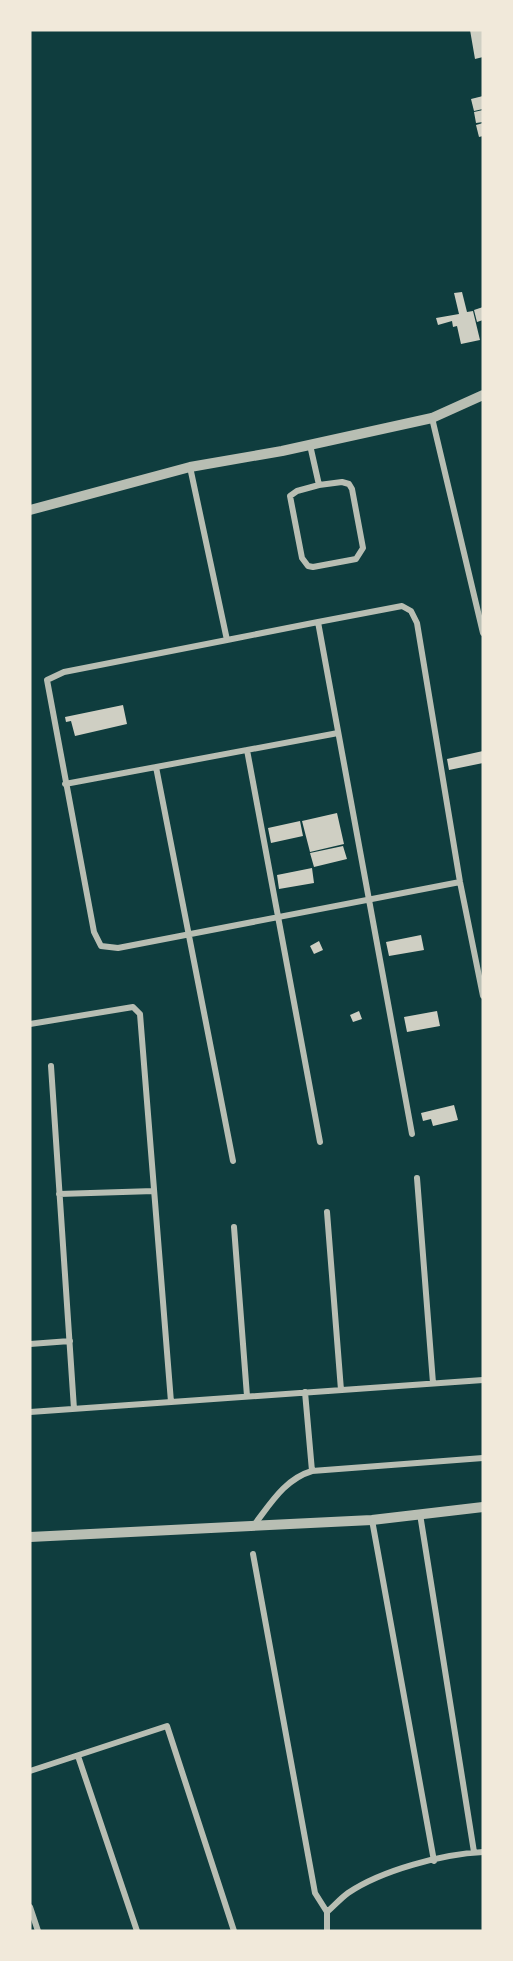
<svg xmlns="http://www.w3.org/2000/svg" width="513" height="1961" viewBox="0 0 513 1961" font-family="Barlow,sans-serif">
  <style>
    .building { fill: #cfcfc3 }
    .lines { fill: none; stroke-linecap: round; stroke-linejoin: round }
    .minor { stroke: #b8beb3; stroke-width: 6 }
    .tertiary { stroke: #b8beb3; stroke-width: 10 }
  </style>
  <rect width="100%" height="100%" fill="#0f3d3e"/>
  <!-- building -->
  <path class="building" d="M470,30H482L483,57L475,59Z
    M483,96V109L474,111L471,99Z
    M483,110V122L476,123L474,112Z
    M483,123V136L479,137L476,125Z
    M462,292L467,312L473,311L480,340L461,344L457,326L453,327L452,321L438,325L436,318L459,314L454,293Z
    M483,307V320L477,322L474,310Z
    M123,705L127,724L75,736L71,721L66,722L65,717Z
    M483,751V763L449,770L447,759Z
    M337,813L344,844L310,852L302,821Z
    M300,821L303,836L271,843L268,828Z
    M343,846L347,859L314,867L310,853Z
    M312,868L314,883L279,889L277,875Z
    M421,935L424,950L389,956L386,942Z
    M319,941L323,950L314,954L310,946Z
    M359,1011L362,1019L353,1022L350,1015Z
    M437,1011L440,1026L407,1032L404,1017Z
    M454,1105L458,1120L433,1126L431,1119L423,1121L421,1113Z"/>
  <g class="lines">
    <!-- minor -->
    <path class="minor" d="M432,418L483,633
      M310,445L319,485L342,482L349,484L352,489L363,548L356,559L313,567L308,566L302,558L290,496L297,491L319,485
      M190,467L227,640L318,622L412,1134
      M318,622L402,606L411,611L417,623L460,882L483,996
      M227,640L64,672L47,680L94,932L101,946L118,948L460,882
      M247,750L320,1142
      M156,767L233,1161
      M65,784L338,733
      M30,1024L133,1007L140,1014L171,1402
      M51,1066L74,1409
      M417,1178L433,1383
      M59,1194L154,1191
      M327,1212L341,1390
      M234,1227L247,1396
      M30,1344L70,1341
      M305,1392L312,1471
      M30,1412L483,1380
      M420,1514L474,1852
      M372,1520L434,1861
      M254,1525C271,1503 285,1479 312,1471L483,1458
      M253,1554L315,1893L327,1912
      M78,1756L137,1931
      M30,1771L167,1726L234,1931
      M30,1907L38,1931
      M327,1931V1912C334,1906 341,1898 348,1893C382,1870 443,1854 483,1852"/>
    <!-- tertiary -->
    <path class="tertiary" d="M30,510L190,467L282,451L432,418L483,395
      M30,1537L372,1520L483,1507"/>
  </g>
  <!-- border -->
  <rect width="513" height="1961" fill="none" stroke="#f1e9da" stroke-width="63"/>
</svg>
